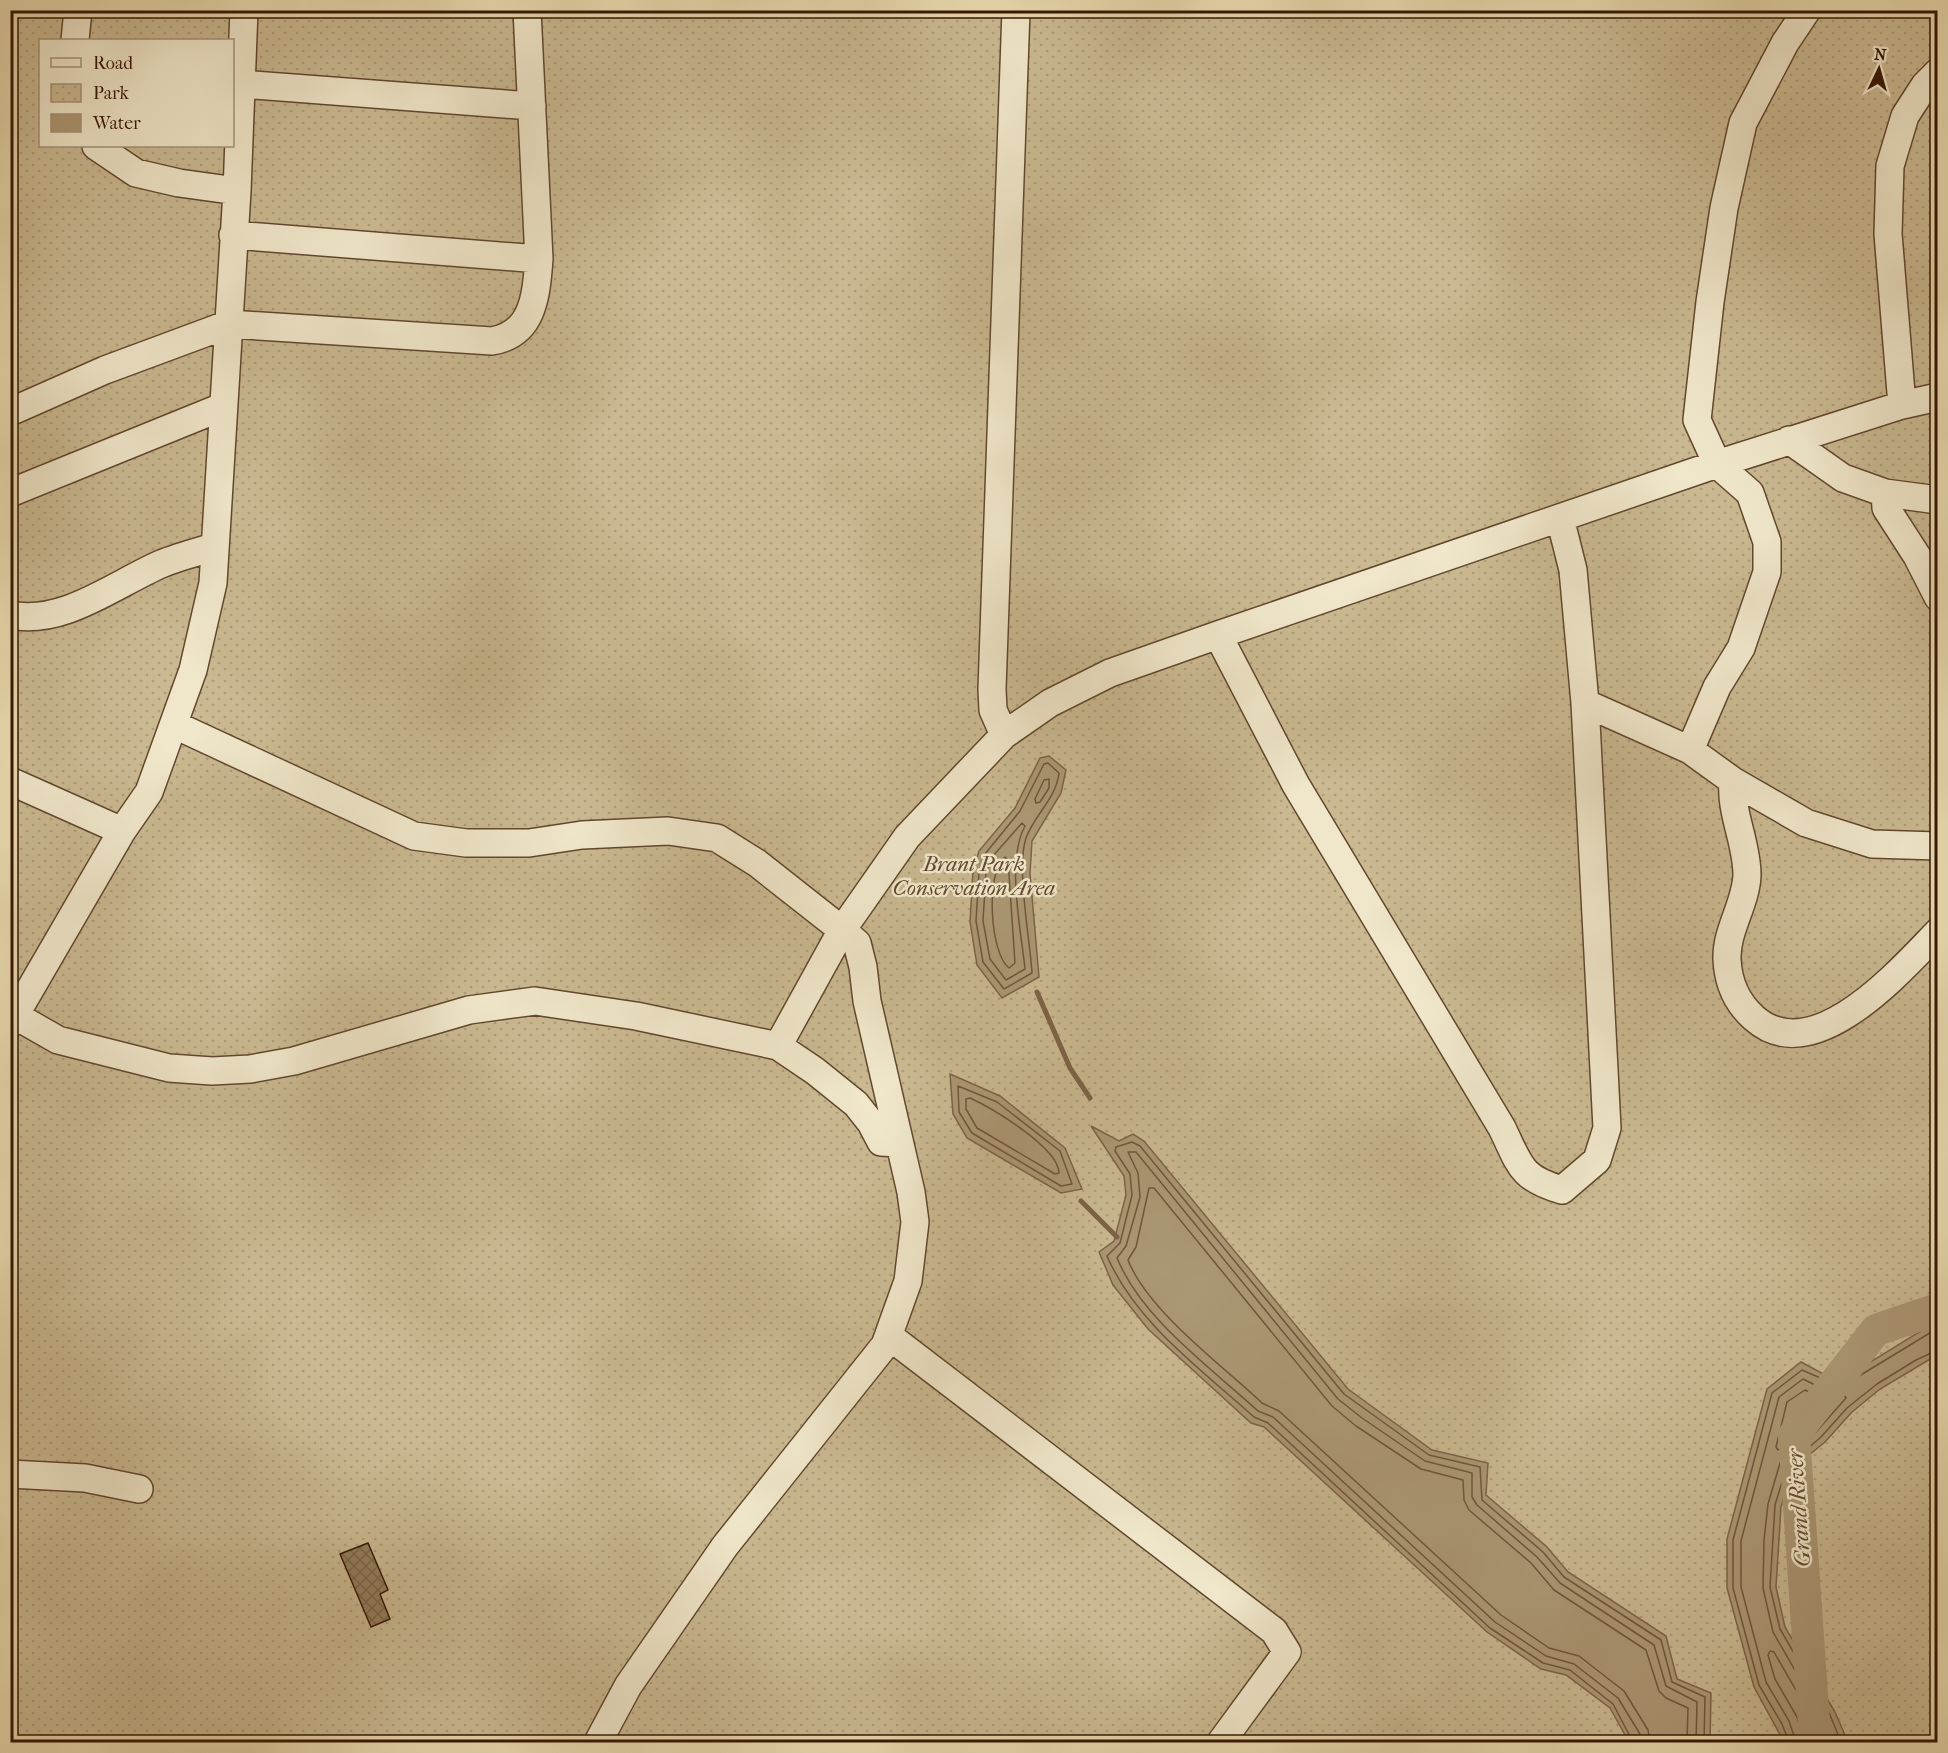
<svg xmlns="http://www.w3.org/2000/svg" width="1948" height="1753" viewBox="0 0 1948 1753" font-family="'IM FELL French Canon',serif">
  <style>
    .park { fill: url(#park-dots); stroke: #80684a; stroke-width: 1.5; fill-rule: evenodd }
    .water { fill: #ab9774; stroke: #7c6347; stroke-width: 1.5 }
    .lines { fill: none; stroke-linecap: round; stroke-linejoin: round }
    .shore { stroke: #70563c; stroke-width: 1.5 }
    .stream { stroke: #7c6347; stroke-width: 5 }
    .river { stroke: #ab9774; stroke-width: 32 }
    .building { fill: url(#building-cross-hatch); stroke: #361604; stroke-width: 1.5 }
    .minor-casing { stroke: #62472e; stroke-width: 30 }
    .minor { stroke: #f0e7ca; stroke-width: 27 }
    .labels { text-anchor: middle; dominant-baseline: central; stroke-width: 5; stroke-linejoin: round; paint-order: stroke }
    .park-label { font-size: 21px; font-style: italic; fill: #62472e; stroke: #f0e7ca }
    .water-label { font-size: 22px; font-style: italic; fill: #654a31; stroke: #f0e7ca }
  </style>
  <defs>
    <pattern id="park-dots" width="8" height="8" patternUnits="userSpaceOnUse" patternTransform="scale(1.5)"><rect width="8" height="8" fill="#cab991"/><path d="M2 2h.1M6 6h.1" fill="none" stroke="#ae9e7b" stroke-width="1.8" stroke-linecap="round"/></pattern>
    <pattern id="building-cross-hatch" width="8" height="8" patternUnits="userSpaceOnUse" patternTransform="scale(1.5)"><rect width="8" height="8" fill="#937c5c"/><path d="M0 0l8 8M0 8l8-8" fill="none" stroke="#79654a"/></pattern>
  </defs>
  <rect width="100%" height="100%" fill="#e8daae"/>
  <filter id="stains"><feTurbulence type="fractalNoise" baseFrequency=".00333" numOctaves="4"/><feColorMatrix values="0 0 0 0 .2 0 0 0 0 .09 0 0 0 0 .02 0 0 0 .5 -.17"/></filter>
  <radialGradient id="worn" r=".72"><stop offset=".6" stop-color="#630" stop-opacity="0"/><stop offset="1" stop-color="#630" stop-opacity=".3"/></radialGradient>
  <!-- park -->
  <path class="park" d="M11,11H1937V1742H11ZM40,40H232V146H40Z"/>
  <!-- water -->
  <path class="water" d="M1049,756L1066,770L1061,793L1032,841L1030,873L1039,977L1002,998L977,965L970,922L973,871L979,851L1015,808L1040,758Z
    M950,1074L1000,1096L1065,1148L1082,1189L1061,1193L967,1138L953,1114Z
    M1091,1126L1119,1141L1133,1134L1144,1141L1348,1389L1432,1450L1488,1463L1486,1495L1547,1547L1568,1572L1666,1636L1677,1679L1711,1693L1710,1742H1629L1610,1708L1566,1675L1541,1669L1487,1632L1264,1427L1251,1423L1148,1329L1113,1285L1099,1252L1114,1241L1126,1195L1124,1176Z
    M1937,1321V1355L1880,1389L1852,1412L1825,1442L1792,1469L1781,1507L1776,1587L1785,1627L1835,1712L1848,1742H1784L1754,1687L1727,1588V1539L1767,1389L1801,1362L1838,1382Z"/>
  <g class="lines">
    <!-- shore -->
    <path class="shore" d="M1048,763L1059,773C1056,799 1035,814 1026,838C1016,868 1030,939 1032,973L1004,989L983,962L976,921L979,872L985,854L1020,811L1044,764Z
      M1049,779V788L1040,802L1036,803L1035,799L1044,780Z
      M1022,823L1025,826C1006,861 1021,929 1025,969L1006,980L990,959L983,921L986,873L992,857Z
      M1005,857L1008,860L1015,963L1009,968C990,954 985,872 1005,857Z
      M958,1086L997,1102L1060,1151L1072,1184L1061,1186L972,1133L959,1112Z
      M970,1098C992,1108 1059,1148 1059,1173L1055,1174L977,1128L966,1109V1099Z
      M1805,1390L1826,1401L1828,1405L1809,1425L1778,1450L1776,1447L1787,1402Z
      M1633,1742L1613,1704L1570,1670L1543,1663L1490,1628L1268,1423L1254,1417C1201,1369 1136,1323 1107,1256L1120,1243L1132,1195L1130,1174L1115,1151L1116,1147L1132,1142L1140,1146L1344,1394L1429,1455L1480,1467L1482,1500L1543,1552L1564,1577L1661,1640L1672,1682L1705,1697L1704,1742
      M1641,1742L1640,1734L1618,1698L1574,1664L1546,1656L1495,1622L1273,1417L1258,1411C1210,1367 1142,1319 1117,1258L1126,1246L1140,1197L1138,1173L1128,1152H1136L1338,1399L1362,1418L1425,1461L1472,1473V1497L1477,1505L1537,1557L1560,1583L1654,1645L1666,1686L1697,1702L1696,1742
      M1650,1742L1648,1730L1624,1691L1579,1656L1549,1648L1501,1615L1279,1411L1262,1403C1222,1365 1148,1311 1128,1260L1136,1247L1149,1188H1154L1332,1406L1356,1426L1421,1469L1463,1480L1464,1500L1469,1510L1531,1563L1554,1590L1646,1650L1659,1691L1666,1698L1688,1708L1687,1742
      M1789,1742L1782,1724L1759,1685L1733,1588V1540L1772,1393L1802,1370L1841,1387L1938,1328
      M1796,1742L1789,1721L1766,1682L1741,1587V1541L1779,1397L1803,1379L1833,1394L1844,1395L1846,1398L1816,1432L1780,1463L1768,1504L1764,1540L1763,1588L1773,1632L1823,1719L1833,1742
      M1805,1742L1797,1717L1775,1679L1768,1655L1770,1651L1774,1652L1815,1723L1823,1742
      M1841,1742L1830,1715L1780,1629L1770,1587L1775,1505L1787,1466L1821,1437L1847,1408L1877,1384L1916,1360L1938,1350"/>
    <!-- stream -->
    <path class="stream" d="M1037,992L1070,1068L1090,1098
      M1081,1201L1117,1237"/>
    <!-- river -->
    <path class="river" d="M1820,1742L1814,1724L1794,1435L1876,1330L1938,1309"/>
  </g>
  <!-- building -->
  <path class="building" d="M368,1543L388,1590L380,1594L390,1619L371,1627L340,1554Z"/>
  <g class="lines">
    <defs>
      <path id="minor" d="M75,40L78,10
        M240,84L532,106
        M96,146L136,173L179,183L237,191
        M233,235L539,259
        M1902,405L1888,234L1890,166L1905,116L1925,85L1938,72
        M10,412L105,370L229,324L492,341C534,334 536,295 539,259L527,10
        M1789,440L1843,478L1885,493L1938,500
        M10,493L222,407
        M1885,493L1886,508L1917,556L1938,597
        M10,615C63,626 115,584 161,564C178,557 197,552 214,547
        M1218,635L1296,785L1502,1128C1520,1165 1520,1178 1562,1190L1597,1160L1607,1128L1585,703L1573,570L1560,518
        M1585,703L1690,750L1733,781L1806,823L1872,844L1938,846
        M175,725L414,836L466,843H529L582,835L668,831L717,838L757,863L842,930L857,943L863,967L867,1001L911,1192L915,1222L908,1281L885,1345L725,1546L628,1686L598,1742
        M1004,735L993,710L992,689L1016,10
        M1690,750L1717,687L1741,648L1767,572V542L1750,493L1717,464L1697,420L1710,302L1724,208L1743,123L1785,43L1807,10
        M10,781L122,831
        M1733,781C1730,813 1747,842 1747,875C1746,904 1726,930 1727,959C1728,983 1736,1002 1754,1018C1813,1071 1900,971 1938,932
        M16,1016L58,1040L169,1068L212,1071L250,1069L294,1061L469,1010L535,1001L636,1016L778,1046L815,1071L856,1104L871,1123L881,1142L898,1143
        M10,1024L122,831L149,792L193,670L213,583L237,191L244,10
        M778,1046L842,930L907,837L1004,735L1050,703L1110,673L1218,635L1717,464L1902,405L1938,397
        M889,1336L1274,1631L1287,1652L1221,1742
        M10,1474L85,1478L139,1489"/>
    </defs>
    <!-- minor casing -->
    <use href="#minor" class="minor-casing"/>
    <!-- minor -->
    <use href="#minor" class="minor"/>
  </g>
  <g class="labels">
    <!-- park labels -->
    <g class="park-label">
      <text x="974" y="864">Brant Park<tspan x="974" dy="24">Conservation Area</tspan></text>
    </g>
    <!-- water labels -->
    <g class="water-label">
      <text transform="translate(1799 1508) rotate(-94)">Grand River</text>
    </g>
  </g>
  <!-- margin -->
  <rect width="1948" height="1753" fill="none" stroke="#e8daae" stroke-width="36"/>
  <rect x="12" y="12" width="1924" height="1729" fill="none" stroke="#361604" stroke-width="3"/>
  <rect x="18" y="18" width="1912" height="1717" fill="none" stroke="#361604" stroke-width="1.5"/>
  <!-- legend -->
  <rect x="39" y="39" width="195" height="108" fill="#f0e7ca" stroke="#a6937b" stroke-width="1.5"/>
  <rect x="51" y="58" width="30" height="9" fill="#f0e7ca" stroke="#a6937b" stroke-width="1.5"/>
  <text x="93" y="69" font-size="18" fill="#361604">Road</text>
  <rect x="51" y="84" width="30" height="18" fill="url(#park-dots)" stroke="#a6937b" stroke-width="1.5"/>
  <text x="93" y="99" font-size="18" fill="#361604">Park</text>
  <rect x="51" y="114" width="30" height="18" fill="#ab9774" stroke="#a6937b" stroke-width="1.5"/>
  <text x="93" y="129" font-size="18" fill="#361604">Water</text>
  <!-- north arrow -->
  <g transform="translate(1879 69) rotate(5)" stroke="#f0e7ca" stroke-width="4.5" paint-order="stroke">
  <path d="M0-4.5L10 22L0 15L-10 22Z" fill="#361604"/>
  <text y="-9" font-size="16" font-weight="bold" text-anchor="middle" fill="#361604">N</text>
  </g>
  <rect width="100%" height="100%" filter="url(#stains)"/>
  <rect width="100%" height="100%" fill="url(#worn)"/>
</svg>
